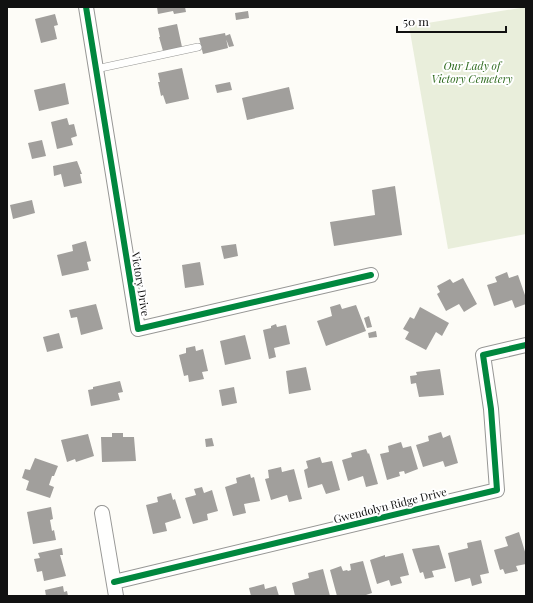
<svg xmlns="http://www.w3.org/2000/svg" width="533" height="603" viewBox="0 0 533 603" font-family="'Playfair Display',serif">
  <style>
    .cemetery { fill: #e9eedb }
    .building { fill: #a19f9c }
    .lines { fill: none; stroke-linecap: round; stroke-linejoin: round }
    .lane-casing { stroke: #979795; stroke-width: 8 }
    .street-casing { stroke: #979795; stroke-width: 16 }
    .lane { stroke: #fffffe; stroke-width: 7 }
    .street { stroke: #fffffe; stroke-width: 14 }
    .cycleway-casing { stroke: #fff; stroke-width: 8 }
    .cycleway { stroke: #00873e; stroke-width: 6 }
    .labels { text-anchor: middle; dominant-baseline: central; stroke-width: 4; stroke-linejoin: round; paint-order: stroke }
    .park-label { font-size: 11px; font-style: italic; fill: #2f6b1f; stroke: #fff }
    .street-label { font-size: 11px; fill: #111; stroke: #fff }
  </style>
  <rect width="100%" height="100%" fill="#fdfcf7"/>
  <!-- cemetery -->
  <path class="cemetery" d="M526,7V234L448,249L409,26Z"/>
  <!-- building -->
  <path class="building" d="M157,7H185L186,12L174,14L173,11L158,14Z
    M248,11L249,18L236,20L235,13Z
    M55,14L58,25L54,26L57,39L41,43L35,19Z
    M177,24L182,47L163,51L159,37H160L158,28Z
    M225,33L228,48L203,54L199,38Z
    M230,34L234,46L229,47L225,36Z
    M182,68L189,99L166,104L163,95L161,96L158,82H160L158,73Z
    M230,82L232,90L217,93L215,85Z
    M65,83L69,104L39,111L34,90Z
    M289,87L294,109L247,120L242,98Z
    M67,118L69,125L74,124L77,136L71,138L73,145L57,149L51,122Z
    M42,140L46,156L32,159L28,143Z
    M77,161L82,174H80L82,183L64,187L61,174L54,176L53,166Z
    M395,186L402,235L334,246L330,222L375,215L372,190Z
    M32,200L35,213L13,219L10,205Z
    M86,241L91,261L87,262L89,270L62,276L57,255L73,251L72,245Z
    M236,244L238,256L224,259L221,246Z
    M200,262L204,285L185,288L182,265Z
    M507,272L509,278L518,275L526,298V304L515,308L512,300L494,306L487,285L497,282L495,277Z
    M463,278L477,304L464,312L459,304L446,311L437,294L440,292L437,286L450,279L453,283Z
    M96,304L103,329L81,335L77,317L71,318L69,310Z
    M340,304L342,309L356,305L366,331L326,346L317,321L332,316L330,307Z
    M420,307L449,323L442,336L436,332L426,350L405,339L409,332L403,329L410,317L414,319Z
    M369,316L372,327L367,328L364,318Z
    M276,324L277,327L286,325L290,344L274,348L276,357L269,359L263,330L271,328V326Z
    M376,331L377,337L369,338L368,333Z
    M59,333L63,348L47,352L43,337Z
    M245,335L251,359L225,365L220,341Z
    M195,346L196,351L203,349L208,371L202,372L204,379L189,382L188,375L184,376L179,355L186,353V348Z
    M306,367L311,390L289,394L286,371Z
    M440,369L444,395L419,397L416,383L411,384L410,376L417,375L416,372Z
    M120,381L123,392L118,393L120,400L91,406L88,390L93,389V387Z
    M234,387L237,403L222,406L219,390Z
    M441,432L443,438L450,435L458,463L445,467L443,461L423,467L416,445L429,441L428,436Z
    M112,433H123V437H134L136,461L102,462L101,437H112Z
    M88,434L94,456L76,462L75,459L67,462L61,440Z
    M212,438L214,446L206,447L205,439Z
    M401,442L403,448L411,446L418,469L405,474L404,471L399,472L400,476L387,480L380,454L389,452L388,446Z
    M366,449L368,454L369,453L378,484L366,487L363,476L348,481L342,460L352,457L351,453Z
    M320,457L322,463L332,461L340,490L326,494L322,484L308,488L304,470L308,468L306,461Z
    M35,458L58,466L54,476H52L49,485L54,487L50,498L26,490L29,481L22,478L25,469L30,470Z
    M281,467L282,472L294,469L302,499L289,502L287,495L271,500L265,479L269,478L268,470Z
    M250,474L251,478L254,477L260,501L244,504L246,513L233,516L225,487L237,483L236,478Z
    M202,487L204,493L212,490L218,511L207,514L208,520L193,524L185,498L196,495L194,489Z
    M171,493L173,500L175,499L181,518L165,523L167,531L153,534L146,505L158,502L157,497Z
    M51,507L53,519L50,520L52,531L54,530L56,540L33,544L27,512Z
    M519,532L526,555V564L516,566L518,571L505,574L503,569L500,570L494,550L508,546L505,537Z
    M481,540L489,573L480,575L482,583L472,586L470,578L455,582L448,553L468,548L467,543Z
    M439,545L446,568L432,571L434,577L425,579L423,572L420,573L412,549Z
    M62,548L63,555H60L66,576L44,581L42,571L37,572L34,559L40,558L38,553Z
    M403,553L409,575L400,577L402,583L391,586L389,580L377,584L370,560L385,555V557Z
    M363,561L372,593L363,596H337L330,570L341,566L343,571L347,570L348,571L351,570L350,564Z
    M323,569L330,596H295L292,583L309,578L308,573Z
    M264,584L265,589L276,586L279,596H251L249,588Z
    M63,586L64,592L67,591L68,596H46L45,590Z"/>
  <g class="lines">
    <defs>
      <path id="lane" d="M96,69L198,47"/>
      <path id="street" d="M86,7L138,329L371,275
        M102,513L116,596
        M114,582L497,490L491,409L483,355L526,345"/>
    </defs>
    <!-- lane casing -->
    <use href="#lane" class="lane-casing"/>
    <!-- street casing -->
    <use href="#street" class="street-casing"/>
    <!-- lane -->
    <use href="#lane" class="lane"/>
    <!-- street -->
    <use href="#street" class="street"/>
    <defs>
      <path id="cycleway" d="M86,7L138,329L371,275
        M114,582L497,490L491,409L483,355L526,345"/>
    </defs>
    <!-- cycleway casing -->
    <use href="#cycleway" class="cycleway-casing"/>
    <!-- cycleway -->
    <use href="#cycleway" class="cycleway"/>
  </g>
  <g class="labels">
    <!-- park labels -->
    <g class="park-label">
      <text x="472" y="65">Our Lady of<tspan x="472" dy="13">Victory Cemetery</tspan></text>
    </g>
    <!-- street labels -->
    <g class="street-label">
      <text transform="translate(141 284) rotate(81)">Victory Drive</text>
      <text transform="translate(390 505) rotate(-14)">Gwendolyn Ridge Drive</text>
    </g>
  </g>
  <!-- border -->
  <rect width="533" height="603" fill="none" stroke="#111111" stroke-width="16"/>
  <!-- scale -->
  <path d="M397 26v6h109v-6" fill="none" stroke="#111111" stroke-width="2"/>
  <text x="403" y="26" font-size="12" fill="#111111" stroke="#ffffff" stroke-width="3" paint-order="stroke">50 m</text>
</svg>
